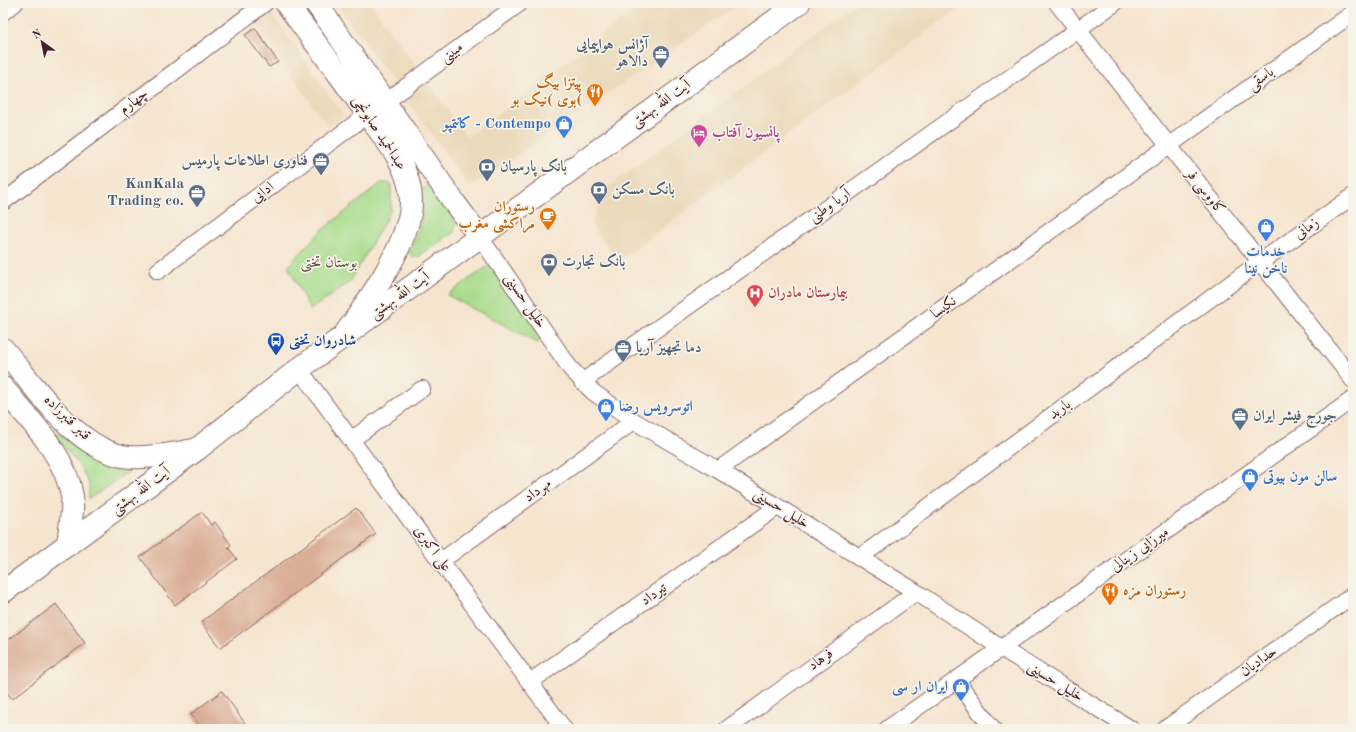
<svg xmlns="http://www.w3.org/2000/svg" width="1356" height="732" viewBox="0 0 1356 732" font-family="'Old Standard TT',Amiri,serif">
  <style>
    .built { fill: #ead9ba }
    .green { fill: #a7dc8c; stroke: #787e5c }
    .building { fill: #daae96 }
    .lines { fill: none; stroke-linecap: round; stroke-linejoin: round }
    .minor-casing { stroke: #866464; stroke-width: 18 }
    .secondary-casing { stroke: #866464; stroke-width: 24 }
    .primary-casing { stroke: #866464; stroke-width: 24 }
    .minor { stroke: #fff; stroke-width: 16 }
    .secondary { stroke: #fff; stroke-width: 22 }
    .primary { stroke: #fff; stroke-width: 22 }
    .labels { text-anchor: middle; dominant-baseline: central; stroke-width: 3.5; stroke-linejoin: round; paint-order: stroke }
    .service-label { font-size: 15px; font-weight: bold; fill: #4e5e75; stroke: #f7f3e8; text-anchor: start }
    .street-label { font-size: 15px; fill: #4a1f2b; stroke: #f7f3e8 }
    .food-label { font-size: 15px; font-weight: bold; fill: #c56008; stroke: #f7f3e8; text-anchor: end }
    .shop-label { font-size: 15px; font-weight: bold; fill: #366cbe; stroke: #f7f3e8; text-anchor: end }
    .hotel-label { font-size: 15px; font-weight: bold; fill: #b23c85; stroke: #f7f3e8; text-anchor: start }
    .park-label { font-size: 15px; fill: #614e43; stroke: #f7f3e8 }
    .health-label { font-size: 15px; font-weight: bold; fill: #be3a42; stroke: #f7f3e8; text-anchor: start }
    .transit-label { font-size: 15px; font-weight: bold; fill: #164399; stroke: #f7f3e8; text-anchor: start }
  </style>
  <rect width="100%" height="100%" fill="#f7f3e8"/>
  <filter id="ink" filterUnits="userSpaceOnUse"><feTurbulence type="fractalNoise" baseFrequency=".025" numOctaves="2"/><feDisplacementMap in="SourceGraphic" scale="8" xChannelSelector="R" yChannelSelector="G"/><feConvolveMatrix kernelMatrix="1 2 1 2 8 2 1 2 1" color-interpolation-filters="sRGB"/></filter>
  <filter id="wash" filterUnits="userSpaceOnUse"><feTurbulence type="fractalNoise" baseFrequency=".012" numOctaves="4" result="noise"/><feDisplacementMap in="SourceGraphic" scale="16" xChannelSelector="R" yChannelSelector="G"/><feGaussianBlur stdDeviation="0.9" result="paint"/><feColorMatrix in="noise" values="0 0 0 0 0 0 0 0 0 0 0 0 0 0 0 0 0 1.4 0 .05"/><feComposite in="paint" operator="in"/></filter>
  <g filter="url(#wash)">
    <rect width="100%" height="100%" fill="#f5e5cf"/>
    <!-- built -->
    <path class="built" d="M241,3H264L344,116L328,127Z
      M336,3H370L467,137L645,3H741L470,187Z
      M857,3H966L618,261L591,225L607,188Z"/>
    <!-- green -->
    <path class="green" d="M381,183H391V210L350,282L310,310L288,266L320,232Z
      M430,184L456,223L454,232L418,257H413L409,253C420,227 425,218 421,190Z
      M491,264L543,339L538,343L447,295Z
      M59,432L71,443L112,468H133L89,499V484L81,468L55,435Z"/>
    <g id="blocks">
      <!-- building -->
      <path class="building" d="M255,28L278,62L269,67L245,35Z
        M356,508L376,534L220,648L201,622Z
        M202,512L211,525L215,522L231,545L228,547L237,559L175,605L140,557Z
        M56,604L85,643L12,699L3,688V644Z
        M222,691L249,729H201L191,714Z"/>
    </g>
  </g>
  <g filter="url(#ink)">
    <use href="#blocks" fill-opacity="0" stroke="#866464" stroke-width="1"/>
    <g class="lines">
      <defs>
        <path id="minor" d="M1057,3L1353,380
          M3,12L15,3
          M384,103L520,3
          M3,202L265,3
          M480,237L570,368L593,392L634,421L718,470L916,592L1001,648L1131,729
          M158,271L368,114
          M299,369L564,729
          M582,382L1115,3
          M351,440L422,389
          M718,470L1353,13
          M859,558L1260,262L1353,196
          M441,561L634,421
          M956,680L993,729
          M530,682L777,507
          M727,729L916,592
          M887,729L1353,399
          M1165,729L1353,595"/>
        <path id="secondary" d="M286,3C316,44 347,84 376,126C387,141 400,157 406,175C409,183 411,193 411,202C411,241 368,302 345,334
          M316,3L456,205L480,237
          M3,349C34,385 74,446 122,456C142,460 175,453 196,450
          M3,388C29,420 65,453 72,496C74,509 69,531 68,545"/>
        <path id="primary" d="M3,592L196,450L299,369L799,3"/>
      </defs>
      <!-- minor casing -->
      <use href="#minor" class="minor-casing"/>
      <!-- secondary casing -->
      <use href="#secondary" class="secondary-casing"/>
      <!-- primary casing -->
      <use href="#primary" class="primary-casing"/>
      <!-- minor -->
      <use href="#minor" class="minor"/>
      <!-- secondary -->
      <use href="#secondary" class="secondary"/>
      <!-- primary -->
      <use href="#primary" class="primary"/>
    </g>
  </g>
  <!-- icons -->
  <defs>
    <symbol id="office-pin" viewBox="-11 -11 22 30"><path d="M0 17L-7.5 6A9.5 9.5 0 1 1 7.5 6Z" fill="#5c6f8a" stroke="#f7f3e8"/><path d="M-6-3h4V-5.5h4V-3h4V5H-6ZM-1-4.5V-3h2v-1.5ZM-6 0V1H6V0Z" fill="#fff"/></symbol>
    <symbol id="restaurant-pin" viewBox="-11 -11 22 30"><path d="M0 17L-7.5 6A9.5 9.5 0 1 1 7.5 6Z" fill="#e8710a" stroke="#f7f3e8"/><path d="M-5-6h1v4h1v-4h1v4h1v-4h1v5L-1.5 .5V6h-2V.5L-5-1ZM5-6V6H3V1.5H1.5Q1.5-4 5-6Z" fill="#fff"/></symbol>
    <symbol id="shop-pin" viewBox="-11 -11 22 30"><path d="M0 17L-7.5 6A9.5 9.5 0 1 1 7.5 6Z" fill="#3f7fe0" stroke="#f7f3e8"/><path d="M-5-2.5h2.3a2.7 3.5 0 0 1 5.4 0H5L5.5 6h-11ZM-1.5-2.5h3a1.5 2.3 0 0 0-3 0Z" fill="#fff"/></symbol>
    <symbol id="hotel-pin" viewBox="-11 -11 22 30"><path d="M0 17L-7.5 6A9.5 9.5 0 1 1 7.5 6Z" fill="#d1479c" stroke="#f7f3e8"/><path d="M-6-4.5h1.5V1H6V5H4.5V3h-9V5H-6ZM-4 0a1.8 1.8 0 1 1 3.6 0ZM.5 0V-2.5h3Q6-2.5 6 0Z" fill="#fff"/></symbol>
    <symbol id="bank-pin" viewBox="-11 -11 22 30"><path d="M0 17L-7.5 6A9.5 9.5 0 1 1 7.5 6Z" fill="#5c6f8a" stroke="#f7f3e8"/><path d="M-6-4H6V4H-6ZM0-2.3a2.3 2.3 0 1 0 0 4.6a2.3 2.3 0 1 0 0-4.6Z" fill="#fff"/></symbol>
    <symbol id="cafe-pin" viewBox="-11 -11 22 30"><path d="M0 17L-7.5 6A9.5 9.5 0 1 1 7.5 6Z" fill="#e8710a" stroke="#f7f3e8"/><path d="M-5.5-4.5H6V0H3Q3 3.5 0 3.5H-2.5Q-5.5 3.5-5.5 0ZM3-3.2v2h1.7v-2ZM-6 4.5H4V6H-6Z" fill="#fff"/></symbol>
    <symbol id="hospital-pin" viewBox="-11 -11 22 30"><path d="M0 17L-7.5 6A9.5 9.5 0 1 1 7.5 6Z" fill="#e0444e" stroke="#f7f3e8"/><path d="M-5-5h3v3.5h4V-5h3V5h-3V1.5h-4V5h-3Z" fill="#fff"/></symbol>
    <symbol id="bus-pin" viewBox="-11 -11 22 30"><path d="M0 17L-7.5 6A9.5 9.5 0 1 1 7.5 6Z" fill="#1a4fb4" stroke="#f7f3e8"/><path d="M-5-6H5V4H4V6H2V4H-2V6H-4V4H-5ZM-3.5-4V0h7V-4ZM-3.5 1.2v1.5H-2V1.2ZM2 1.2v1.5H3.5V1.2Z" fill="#fff"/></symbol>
  </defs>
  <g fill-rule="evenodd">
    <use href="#office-pin" x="651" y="44" width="20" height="27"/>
    <use href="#restaurant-pin" x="585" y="82" width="20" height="27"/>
    <use href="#shop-pin" x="554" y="114" width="20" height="27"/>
    <use href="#hotel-pin" x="689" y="123" width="20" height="27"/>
    <use href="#office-pin" x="311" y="151" width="20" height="27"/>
    <use href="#bank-pin" x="477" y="157" width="20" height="27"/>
    <use href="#bank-pin" x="589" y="180" width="20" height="27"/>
    <use href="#office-pin" x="187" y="183" width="20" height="27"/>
    <use href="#cafe-pin" x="538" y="206" width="20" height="27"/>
    <use href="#shop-pin" x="1256" y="217" width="20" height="27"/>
    <use href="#bank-pin" x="539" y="252" width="20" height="27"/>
    <use href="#hospital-pin" x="745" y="283" width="20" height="27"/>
    <use href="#bus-pin" x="266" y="331" width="20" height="27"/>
    <use href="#office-pin" x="613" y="338" width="20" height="27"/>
    <use href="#shop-pin" x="596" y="397" width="20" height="27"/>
    <use href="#office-pin" x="1230" y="406" width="20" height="27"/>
    <use href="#shop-pin" x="1240" y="467" width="20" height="27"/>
    <use href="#restaurant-pin" x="1100" y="581" width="20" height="27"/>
    <use href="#shop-pin" x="951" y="677" width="20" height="27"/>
  </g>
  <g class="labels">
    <!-- service labels -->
    <g class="service-label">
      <text x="648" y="45" text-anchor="end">آژانس هواپیمایی<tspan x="648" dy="17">دالاهو</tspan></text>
      <text x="308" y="161" text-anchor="end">فناوری اطلاعات پارمیس</text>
      <text x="500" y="167">بانک پارسیان</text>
      <text x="184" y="184" text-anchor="end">KanKala<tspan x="184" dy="17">Trading co.</tspan></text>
      <text x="612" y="190">بانک مسکن</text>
      <text x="562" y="262">بانک تجارت</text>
      <text x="636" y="348">دما تجهیز آریا</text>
      <text x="1253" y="416">جورج فیشر ایران</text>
    </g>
    <!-- street labels -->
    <g class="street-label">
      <text transform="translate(452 53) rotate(-36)">مبینی</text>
      <text transform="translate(1261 79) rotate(-36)">باسقی</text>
      <text transform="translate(134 102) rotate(-37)">چهارم</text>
      <text transform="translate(661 104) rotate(-36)">آیت الله بهشتی</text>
      <text transform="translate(379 133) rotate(57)">عبدالحمید صابونچی</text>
      <text transform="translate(1205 192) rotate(52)">کاووسی فر</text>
      <text transform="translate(263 193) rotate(-37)">ادایی</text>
      <text transform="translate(830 206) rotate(-35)">آریا وطنی</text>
      <text transform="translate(1307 229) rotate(-35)">زمانی</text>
      <text transform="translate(400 296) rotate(-36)">آیت الله بهشتی</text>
      <text transform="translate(525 301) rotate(56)">خلیل حسینی</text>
      <text transform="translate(944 308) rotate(-36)">نکیسا</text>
      <text transform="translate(1060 410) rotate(-36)">باربد</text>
      <text transform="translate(67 418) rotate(44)">قنبر قنبرزاده</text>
      <text transform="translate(141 491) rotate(-37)">آیت الله بهشتی</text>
      <text transform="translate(538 491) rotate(-36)">مهرداد</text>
      <text transform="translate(781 509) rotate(32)">خلیل حسینی</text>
      <text transform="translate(432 549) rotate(54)">علی‌ اکبری</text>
      <text transform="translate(1140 550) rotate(-35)">میرزایی زینالی</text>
      <text transform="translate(654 595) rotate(-35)">تیرداد</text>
      <text transform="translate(821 660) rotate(-36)">فرهاد</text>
      <text transform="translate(1259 662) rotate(-35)">حدادیان</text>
      <text transform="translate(1055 682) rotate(32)">خلیل حسینی</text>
    </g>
    <!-- food labels -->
    <g class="food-label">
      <text x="582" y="83">پیتزا بیگ<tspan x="582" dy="17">بوی )نیک بو(</tspan></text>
      <text x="535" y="207">رستوران<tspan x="535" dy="17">مراکشی مغرب</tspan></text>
      <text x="1123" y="591" text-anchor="start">رستوران مزه</text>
    </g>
    <!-- shop labels -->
    <g class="shop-label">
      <text x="551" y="124">کانتمپو - Contempo</text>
      <text x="1266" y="252" text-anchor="middle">خدمات<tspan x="1266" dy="17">ناخن نینا</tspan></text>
      <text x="619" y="407" text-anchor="start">اتوسرویس رضا</text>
      <text x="1263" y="477" text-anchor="start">سالن مون بیوتی</text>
      <text x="948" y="687">ایران ار سی</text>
    </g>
    <!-- hotel labels -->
    <g class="hotel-label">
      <text x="712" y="133">پانسیون آفتاب</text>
    </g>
    <!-- park labels -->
    <g class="park-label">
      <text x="329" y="263">بوستان تختی</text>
    </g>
    <!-- health labels -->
    <g class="health-label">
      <text x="768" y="293">بیمارستان مادران</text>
    </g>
    <!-- transit labels -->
    <g class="transit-label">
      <text x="289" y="341">شادروان تختی</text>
    </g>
  </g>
  <!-- margin -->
  <rect width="1356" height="732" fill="none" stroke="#f7f3e8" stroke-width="16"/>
  <!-- north arrow -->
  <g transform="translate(42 42) rotate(327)" stroke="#f7f3e8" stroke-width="3" paint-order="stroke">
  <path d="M0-3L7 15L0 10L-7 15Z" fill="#4a1f2b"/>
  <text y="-6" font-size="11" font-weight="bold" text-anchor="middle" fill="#4a1f2b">N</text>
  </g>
</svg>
